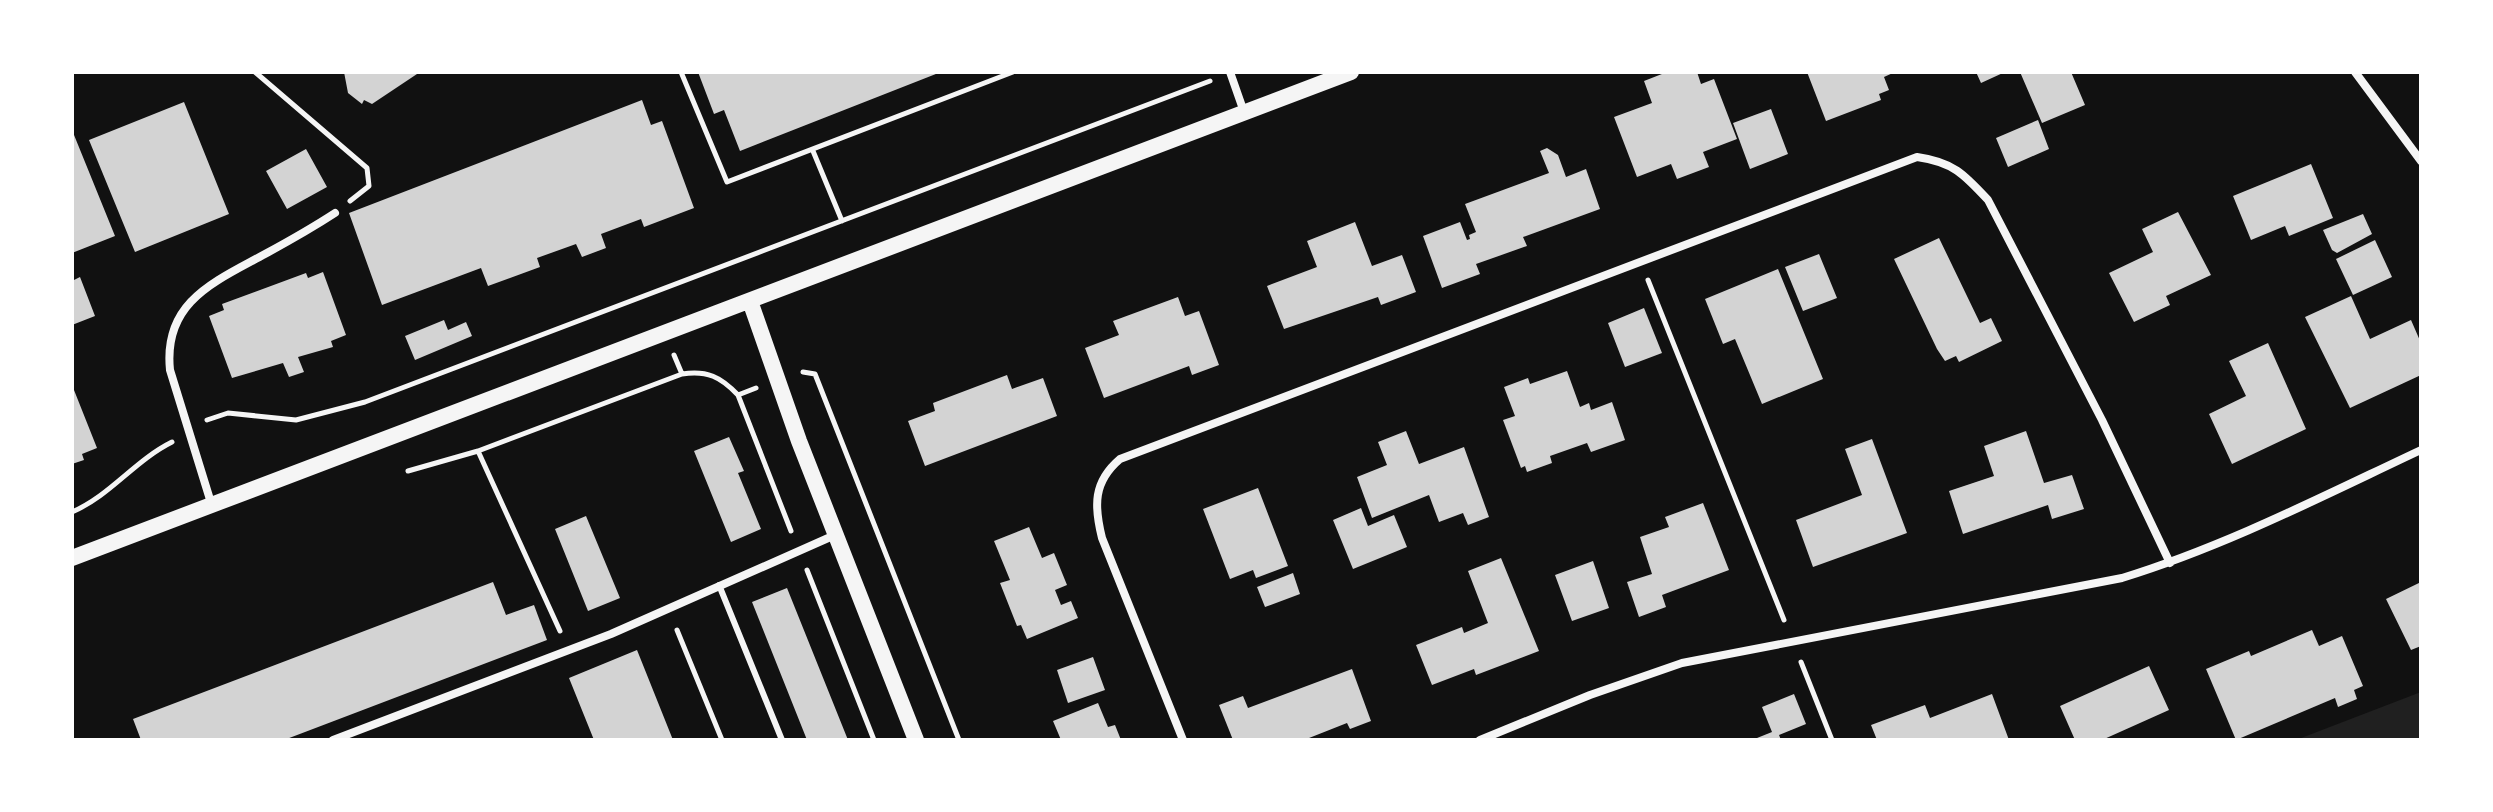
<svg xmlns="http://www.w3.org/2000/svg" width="2493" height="812" viewBox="0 0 2493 812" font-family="'Source Sans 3',sans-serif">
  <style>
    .green { fill: #202020 }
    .building { fill: #d3d3d3 }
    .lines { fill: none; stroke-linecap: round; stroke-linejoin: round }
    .path { stroke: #f5f5f5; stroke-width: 5 }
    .service { stroke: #f5f5f5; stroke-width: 6 }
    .minor { stroke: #f5f5f5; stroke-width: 8 }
    .secondary { stroke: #f5f5f5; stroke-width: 16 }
  </style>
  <rect width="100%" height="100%" fill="#111"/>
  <!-- green -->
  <path class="green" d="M2421,692V740H2296Z"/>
  <!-- building -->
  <path class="building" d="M344,72H420L372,104L364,100L362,104L348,93Z
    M698,72H941L740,151L724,110L714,114Z
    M1667,72H1697L1701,84L1714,79L1737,139L1703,152L1709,167L1677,179L1671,164L1637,177L1614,117L1652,103L1644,81Z
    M1807,72H1895L1884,77L1889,90L1879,94L1881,100L1826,121Z
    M1976,72H2005L1981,83Z
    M2020,72H2071L2085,105L2042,123Z
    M642,100L651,125L662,121L694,208L644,227L641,219L601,234L606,248L582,257L576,244L537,258L540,267L488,286L481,268L382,305L349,213Z
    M184,102L229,214L135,252L89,140Z
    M1771,109L1788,154L1750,169L1733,123Z
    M2038,120L2049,149L2008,167L1996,138Z
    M72,130L115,236L72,253Z
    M1547,148L1558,155L1566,177L1586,169L1600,209L1523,237L1527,246L1476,264L1480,274L1442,288L1423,236L1460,222L1467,240L1470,239L1469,235L1476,232L1465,204L1549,173L1540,151Z
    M306,149L327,187L287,209L266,171Z
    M2311,164L2333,218L2289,236L2285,226L2251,240L2233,196Z
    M2178,212L2211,275L2166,296L2170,305L2134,322L2109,273L2153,252L2142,229Z
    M2363,214L2372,234L2337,253L2332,250L2323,230Z
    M1355,222L1372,266L1402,255L1416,292L1381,305L1378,297L1284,329L1267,286L1317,267L1307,241Z
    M1939,238L1980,323L1991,318L2002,341L1959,362L1956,356L1945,361L1937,349L1894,259Z
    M2375,240L2392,277L2353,295L2336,259Z
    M1819,254L1837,298L1803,311L1785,267Z
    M1778,269L1823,379L1762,404L1735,339L1723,344L1705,299Z
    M323,272L346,335L331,341L333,347L298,357L304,372L289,377L283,363L232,378L209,316L224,310L222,304L306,273L308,278Z
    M80,277L95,316L72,325V281Z
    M2351,296L2370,339L2411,320L2421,343V375L2350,408L2305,317Z
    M1178,297L1185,316L1199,311L1219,365L1192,375L1189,366L1104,398L1085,348L1119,335L1113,321Z
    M1644,308L1662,353L1625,367L1608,323Z
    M444,320L448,330L466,322L472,336L415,360L405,336Z
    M2268,343L2306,429L2232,464L2209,414L2246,396L2229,361Z
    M1567,371L1580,407L1589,403L1591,410L1612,402L1625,440L1591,452L1587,443L1550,456L1552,463L1527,472L1525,466L1521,468L1503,420L1515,416L1504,387L1528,378L1530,384Z
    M1007,375L1012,389L1043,378L1057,416L925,466L908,421L935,411L933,403Z
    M72,385L97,448L82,454L84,460L72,464Z
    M1406,431L1419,464L1464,447L1489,517L1468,525L1463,513L1439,522L1429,495L1372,518L1357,477L1387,465L1378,442Z
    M2026,431L2044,483L2072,475L2084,509L2052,519L2048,505L1963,534L1949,491L1994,476L1984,446Z
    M729,437L744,471L738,473L761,529L731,542L694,451Z
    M1872,439L1907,533L1813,567L1796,520L1862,495L1845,449Z
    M1258,488L1288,566L1256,578L1253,570L1230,579L1203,509Z
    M1703,503L1729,570L1662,595L1666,607L1639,617L1627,582L1652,574L1640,537L1669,527L1665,517Z
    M1361,508L1368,526L1394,515L1407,547L1353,569L1333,520Z
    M586,516L620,598L588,611L555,529Z
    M1029,527L1042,558L1054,553L1067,585L1055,590L1061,605L1071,601L1078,618L1027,639L1021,625L1017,626L1000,583L1010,580L994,541Z
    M1501,558L1539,651L1476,675L1474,669L1432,685L1416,645L1462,627L1464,633L1488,623L1468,571Z
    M1593,561L1609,608L1572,621L1555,575Z
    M1293,573L1300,594L1265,607L1257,587Z
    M493,582L506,615L534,605L547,640L284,740H141L133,719Z
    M2421,582V646L2411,650L2386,599Z
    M787,588L848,740H807L752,602Z
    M2312,630L2319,646L2342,636L2363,686L2354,690L2357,699L2338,707L2335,698L2236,740L2206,669L2249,651L2251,656Z
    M637,650L673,740H594L569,678Z
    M1093,657L1105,690L1068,703L1057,670Z
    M2149,666L2169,710L2102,740H2075L2060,706Z
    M1352,669L1371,721L1350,729L1347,723L1304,740H1233L1219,705L1243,696L1248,708Z
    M1794,694L1806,724L1779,735L1781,740H1752L1772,732L1762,707Z
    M1992,694L2009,740H1877L1871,725L1925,705L1930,718Z
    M1098,703L1108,727L1115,725L1121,740H1061L1053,721Z"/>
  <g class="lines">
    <!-- path -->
    <path class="path" d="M255,72L367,168L369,186L350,201
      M681,72L727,182L1013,72
      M813,151L842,221
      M1648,280L1784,620
      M674,355L682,374
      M803,372L815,374L959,740
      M738,395L756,388
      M207,420L228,413L296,420L365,402L1210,81
      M478,451L560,631
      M408,471L478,451L682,374C707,370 721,377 738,395L791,531
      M72,512C111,495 134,461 172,442
      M807,570L874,740
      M677,630L722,740
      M1801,662L1832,740"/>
    <!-- service -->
    <path class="service" d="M719,585L782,740"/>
    <!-- minor -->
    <path class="minor" d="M1230,72L1244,112
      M2355,72L2421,161
      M212,506L170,370C163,302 214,282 265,254C289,241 312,228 335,213
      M333,740L611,634L835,535
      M1183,740L1102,538C1094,506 1093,482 1120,459L1917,157C1953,162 1964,174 1988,200L2102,420L2170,563
      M1480,740L1590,695L1682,663L2122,578C2226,546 2323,496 2421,450"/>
    <!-- secondary -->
    <path class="secondary" d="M750,301L799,441L916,740
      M72,558L1351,72"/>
  </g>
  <!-- border -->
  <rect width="2493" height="812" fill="none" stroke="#ffffff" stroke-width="148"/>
</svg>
